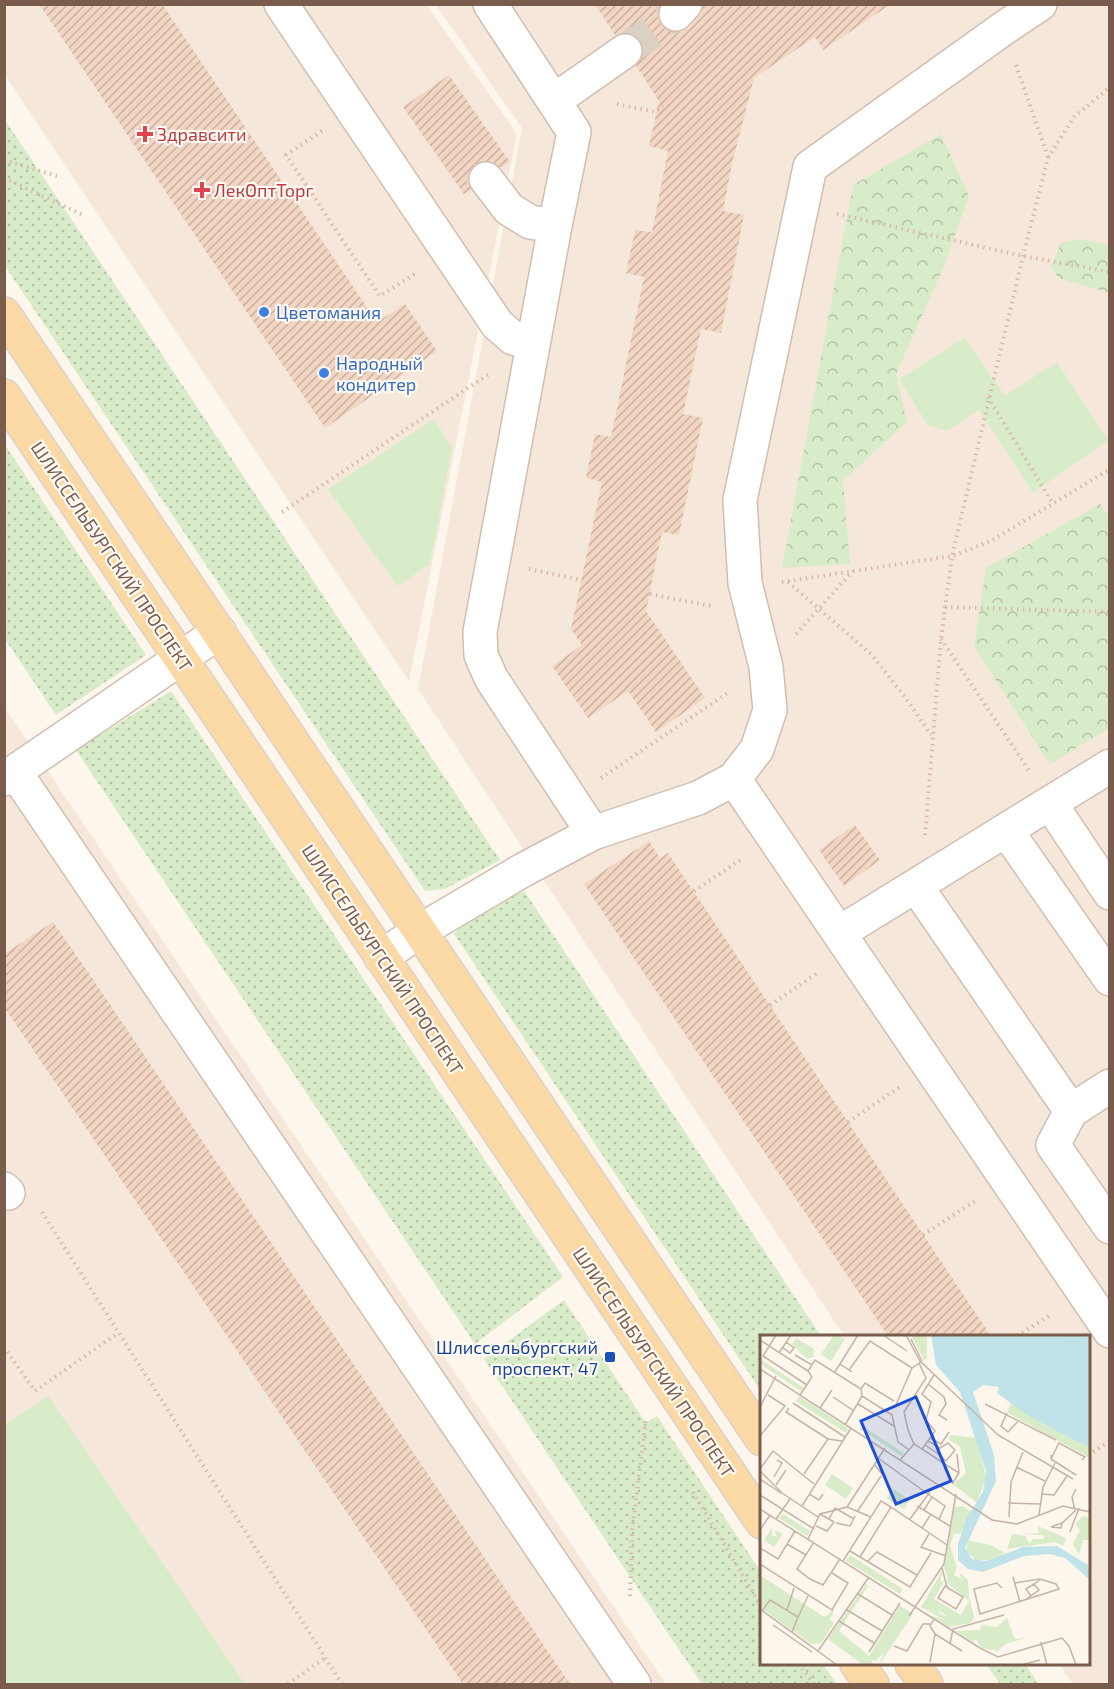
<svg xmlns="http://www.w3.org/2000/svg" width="1114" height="1689" viewBox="0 0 1114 1689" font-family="'Exo 2',sans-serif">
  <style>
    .residential { fill: #f5e8da }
    .grass { fill: url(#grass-dots) }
    .forest { fill: url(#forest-crowns) }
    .green { fill: #d8ecc9 }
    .building { fill: url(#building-hatch) }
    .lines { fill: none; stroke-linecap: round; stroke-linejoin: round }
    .minor-tunnel { stroke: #dcd0c4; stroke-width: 33; stroke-dasharray: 33 16; stroke-linecap: butt }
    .minor-casing { stroke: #d1beb0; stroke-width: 36 }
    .major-casing { stroke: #dad1cd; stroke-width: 36 }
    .path { stroke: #d9b8a5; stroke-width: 4; stroke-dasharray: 1.5 4.5; stroke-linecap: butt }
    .minor { stroke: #fff; stroke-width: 33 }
    .major { stroke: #fbd9a5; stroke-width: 33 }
    .health-dot { fill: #e0444e; stroke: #fffaf3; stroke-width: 2 }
    .shop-dot { fill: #3f7fe0; stroke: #fffaf3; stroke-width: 2 }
    .transit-dot { fill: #1a4fb4; stroke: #fffaf3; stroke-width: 2 }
    .labels { text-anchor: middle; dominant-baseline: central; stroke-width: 4.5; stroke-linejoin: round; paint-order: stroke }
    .health-label { font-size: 18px; fill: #be3a42; stroke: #fffaf3; text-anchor: start }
    .shop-label { font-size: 18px; fill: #366cbe; stroke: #fffaf3; text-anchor: start }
    .street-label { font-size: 18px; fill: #7a5c4d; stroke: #fffaf3 }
    .transit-label { font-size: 18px; fill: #164399; stroke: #fffaf3; text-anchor: end }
    .inset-river { fill: none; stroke: #bfe3e8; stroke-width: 3 }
    .inset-road { fill: none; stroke: #c5b3a7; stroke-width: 1.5 }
    .view { fill: #1d4ed8; fill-opacity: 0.15; stroke: #1d4ed8; stroke-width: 3 }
    .inset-edge { fill: none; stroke: #7a5c4d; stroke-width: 3 }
  </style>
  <defs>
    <pattern id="grass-dots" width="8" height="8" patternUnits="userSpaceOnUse" patternTransform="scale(1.5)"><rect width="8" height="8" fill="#d8ecc9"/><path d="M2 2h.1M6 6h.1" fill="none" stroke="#b4c2a5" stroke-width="1.8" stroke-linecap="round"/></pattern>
    <pattern id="forest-crowns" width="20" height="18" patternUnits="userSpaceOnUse" patternTransform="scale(1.5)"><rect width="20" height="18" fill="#d8ecc9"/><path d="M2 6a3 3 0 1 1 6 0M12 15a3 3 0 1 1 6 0" fill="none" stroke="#b4c2a5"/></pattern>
    <pattern id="building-hatch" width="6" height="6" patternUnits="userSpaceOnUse" patternTransform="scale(1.5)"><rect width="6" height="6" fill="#f3d5c3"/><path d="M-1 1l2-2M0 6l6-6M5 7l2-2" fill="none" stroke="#cab0a1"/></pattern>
  </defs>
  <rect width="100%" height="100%" fill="#fdf6ec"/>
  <!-- residential -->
  <path class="residential" d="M4,5H427L517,134L409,681L5,75Z
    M436,5H1109V1684H1073L1059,1664H1088V1336H844L418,689L522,128Z
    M5,708L666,1684H5Z"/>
  <!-- grass -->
  <path class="grass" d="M5,120L500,860L445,889L425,891L5,266Z
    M5,445L146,655L56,715L5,639Z
    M171,691L563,1277L475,1344L76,750Z
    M524,891L821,1336H762L761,1391L454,934L468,919Z
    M564,1300L646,1423L657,1416L761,1572L762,1664H823L837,1684H702L484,1359Z
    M986,1664H1025L1039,1684H1000Z"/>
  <!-- forest -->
  <path class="forest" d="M941,134L969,196L944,266L896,374L907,422L843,481L850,564L782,568L853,185Z
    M1081,239L1109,245V293L1058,278L1051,266L1061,243Z
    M1100,504L1110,518L1109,728L1050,764L974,647L986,568Z"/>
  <!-- green -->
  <path class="green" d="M965,338L1005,396L1057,362L1108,440L1033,493L979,410L947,431L928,425L899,379Z
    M434,419L452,448L430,564L397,586L328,489Z
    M48,1396L245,1684H5V1425Z"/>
  <!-- building -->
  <path class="building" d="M39,4H162L377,322L405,304L437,351L325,428Z
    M595,4H660L658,11V20L664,28L673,32H682L690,27L699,16L703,8V4H891L823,50L815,37L754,78L732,164L723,211L744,215L721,333L701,329L683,414L703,418L679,535L662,532L646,611L705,698L656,732L628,691L588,718L552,666L582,645L571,629L602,482L586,478L595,434L611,437L644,277L626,273L635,230L652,232L668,151L649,146L659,101L636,66L642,58L644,50L641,41L632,34L624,32L615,35Z
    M449,75L510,162L501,168L493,162L483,161L475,164L469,172L467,181L471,190L464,194L403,107Z
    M855,825L880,860L844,886L819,850Z
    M649,841L660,858L668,853L991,1336H888L584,884Z
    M53,922L92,978L570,1684H463L4,1007V954Z"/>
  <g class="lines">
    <!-- minor-tunnel -->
    <path class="minor-tunnel" d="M625,51L676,14"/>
    <defs>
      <path id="minor" d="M281,4L497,324L513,338L533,344
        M490,4L574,132L555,226L480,632L481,655L491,678L593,833
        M676,14L685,4
        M555,100L625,51
        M486,179L509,209L530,222L555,226
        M15,772L634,1684
        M4,779L219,632
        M734,779L1110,1331
        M1050,803L1110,893
        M1006,830L1110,979
        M916,886L1071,1111L1110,1086
        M839,933L1110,766
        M381,957L420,931L523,870L593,833L698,798L734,779L757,749L770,710L766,667L745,583L740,500L810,167L1004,28L1040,4
        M1071,1111L1053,1145L1110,1227
        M4,1189L8,1193"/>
      <path id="major" d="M4,314L762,1439
        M4,396L762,1522
        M857,1664L872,1684
        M912,1664L926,1684"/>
    </defs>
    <!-- minor casing -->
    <use href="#minor" class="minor-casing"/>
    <!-- major casing -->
    <use href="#major" class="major-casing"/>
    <!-- path -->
    <path class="path" d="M186,4L187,6L189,4
      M1016,65L1048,157
      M617,104L655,112L663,106
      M322,131L286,155L380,296L416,273
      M4,160L57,176
      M4,178L83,215
      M837,214L1023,256L1110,272
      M988,397L1053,504
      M282,512L489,374
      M529,569L582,580
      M782,582L952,556L991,541L1110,469
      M788,582L871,654L905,697L931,735
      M650,594L711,606
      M945,607L1110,612
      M796,634L853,571
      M941,639L1030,772
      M601,778L729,692
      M925,835L941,639L952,556L1023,256L1048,158L1074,117L1110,87
      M694,891L743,858
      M770,1005L819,972
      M848,1122L900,1087
      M42,1212L342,1684
      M923,1235L975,1201
      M1017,1336L1052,1314
      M4,1347L35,1391L118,1333
      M1088,1455L1110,1441
      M693,1492L762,1608
      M630,1596L632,1533L646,1418
      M798,1664L814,1684
      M288,1684L325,1658"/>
    <!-- minor -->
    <use href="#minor" class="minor"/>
    <!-- major -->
    <use href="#major" class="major"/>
  </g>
  <!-- markers -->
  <g class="health-dot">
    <path d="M142 125h6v6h6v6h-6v6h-6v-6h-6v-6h6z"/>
    <path d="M199 181h6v6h6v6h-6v6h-6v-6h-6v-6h6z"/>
  </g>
  <g class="shop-dot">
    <circle cx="264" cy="312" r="6"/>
    <circle cx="324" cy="373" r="6"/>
  </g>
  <rect class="transit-dot" x="604" y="1351" width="12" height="12" rx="3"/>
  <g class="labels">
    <!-- health labels -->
    <g class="health-label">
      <text x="157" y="134">Здравсити</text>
      <text x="214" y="190">ЛекОптТорг</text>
    </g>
    <!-- shop labels -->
    <g class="shop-label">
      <text x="276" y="312">Цветомания</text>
      <text x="336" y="363">Народный<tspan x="336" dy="21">кондитер</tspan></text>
    </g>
    <!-- street labels -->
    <g class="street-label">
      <text transform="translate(112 556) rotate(56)">ШЛИССЕЛЬБУРГСКИЙ ПРОСПЕКТ</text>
      <text transform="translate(383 959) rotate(56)">ШЛИССЕЛЬБУРГСКИЙ ПРОСПЕКТ</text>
      <text transform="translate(654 1362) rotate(56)">ШЛИССЕЛЬБУРГСКИЙ ПРОСПЕКТ</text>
    </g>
    <!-- transit labels -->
    <g class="transit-label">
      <text x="598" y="1347">Шлиссельбургский<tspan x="598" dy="21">проспект, 47</tspan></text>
    </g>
  </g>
  <!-- overview -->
  <g transform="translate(760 1335)">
    <rect width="330" height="330" fill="#fdf6ec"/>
    <path d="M0,24L44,53L41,56L0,29ZM39,61L88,93L86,98L36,66ZM102,91L144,118L141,121L100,94ZM191,100L216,103L218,107L226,142L217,168L193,149L206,138L200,112L188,104ZM203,171L211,177L202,198L194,199L190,210L197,232L194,240L201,244L200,238L208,245L209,261L191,249L184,233L194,172ZM23,179L50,196L47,201L19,183ZM90,220L143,254L140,259L86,226ZM183,234L180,246L184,247L174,264L188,272L178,277L190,284L188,287L161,272Z" fill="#d8ecc9"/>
    <path d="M250,68L330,113V123L248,78ZM323,181L330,183V205H323L319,219L313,209L320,195L315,189ZM278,191L306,203L303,211L295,207L247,214L252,199L266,201L269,209L273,204H284L283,200L264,199L279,198ZM12,193V201H16L15,195L23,199L14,212L4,205ZM208,205L233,211L245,218L230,225H216L206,217ZM186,237L191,249L209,261L214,282L211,288L189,292L171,281L190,286L179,274L188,272L201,280L209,266L188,249ZM0,240L64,282L75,274L70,285L74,288L61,308L51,309L0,272ZM106,249L153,279L119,330L124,317L116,326L111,325L113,330H103L68,304ZM108,251L140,270L109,321L79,296ZM247,283L255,304L268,303L247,308L238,316L222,313L216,304L213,307L196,296L220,295L221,290L237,292Z" fill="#d8ecc9" fill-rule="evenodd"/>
    <path d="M74,0L85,4L71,26L61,19ZM151,0H167V24L164,25ZM36,3L54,14L53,22L47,24L32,9ZM72,139L93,153L86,164L65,150ZM133,154L150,165L144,174L126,163Z" fill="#d8ecc9"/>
    <path d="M171,0H330V113L267,80L237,58L239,52L223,50L213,57L234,120L236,146L205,213L212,224L226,226L263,212L297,211L328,230L330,245L305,223L290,219L264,221L223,237L208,234L198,225V209L207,182L223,157L226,136L200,57L176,30Z" fill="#bfe3e8"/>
    <path class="inset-river" d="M310,0L330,13"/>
    <path class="inset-road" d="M16,0L3,21L47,50M123,0L147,16M146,0L160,26L238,100L313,144M151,4L162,26M0,5L48,36M23,13L30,18L34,13L26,7M19,18L31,0M35,20L52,30M159,28L166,43L144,77L148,95L154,109L199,138L192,149M80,29L98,0M0,34L232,185L257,189L303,171L330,177M89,35L110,6L152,33M74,38L80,29L92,37M168,49L184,62L186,69L179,80L187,85M101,54L105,48L134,66M40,60L52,42L48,36L55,25L101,54L102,61L132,80L138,107L148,114M73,62L94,76M33,68L85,102M98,69L134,91M225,69L296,105M0,72L16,41M135,72L152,33L161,27M29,73L26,77L68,104M60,73L72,55M247,78L241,91L248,97L259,85M85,90L102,61M0,101L25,71L8,60M170,103L181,109L189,97M165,110L177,118L180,113L168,106M162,114L175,96L166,85L171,67L162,59L174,40M177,118L186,126L195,115L188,108L180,113M197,119L199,138M291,120V124L299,108L325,122L322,125M118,123L172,162M291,124L316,140M140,125L154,109M114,129L126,144M256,132L285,146M0,134L13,116L54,149M0,136L22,158L58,182M44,139L68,104L82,106M14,142L22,128L17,125M0,144L21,158M16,150L26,135M49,159L59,165L63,159M281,159L294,160L307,141M0,160L54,194M248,168L280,169M42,171L91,93M157,171L190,191M87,172L111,182M0,174L220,313L238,322L302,303L309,311L316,330M164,175L172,162L185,171L179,184M97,177L121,141M279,180L283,152L295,128M249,182L251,147L263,117M16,184L30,164M69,184L75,173L94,184M150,184L170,157M76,188L90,191L95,181M302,188L301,193L291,192L302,188L315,176L312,162L316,154M56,191L67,196L74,187L60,179M162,193L187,210M0,195L10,180M310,197L319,173M169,199L161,212L186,221M48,204L60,179L87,172L125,113M54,207L37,234L50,244L63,250L80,224M27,209L46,220M0,213L18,224L35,196M90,216L150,252L171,218M100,222L131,172L162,193L171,179M83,226L121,166L131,172M107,227L117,217L157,240M0,229L72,275L88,248L72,238M182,233L187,252M253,242L260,267M185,251L203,262L196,274L178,263ZM242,253L237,248L214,254L220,279L299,254L296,249L280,244L255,248M98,259L132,280M271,261L266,254L274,249M265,265L279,255L274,249L280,245M0,274L77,330M27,275L34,253M87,275L122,296M2,276L10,265L38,282L32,297M149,281L184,229L196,159M38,282L48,261M79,286L114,308M13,290L52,317M175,299L202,316M281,307L287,330M190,309L193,294L244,280M134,311L147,316L163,289H170M58,316L109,242M109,317L140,268M170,327L175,299L170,291L174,284M261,330L280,325"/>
    <path class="view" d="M156,62L191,146L136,169L101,86Z"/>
    <rect width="330" height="330" class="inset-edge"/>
  </g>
  <!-- border -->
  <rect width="1114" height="1689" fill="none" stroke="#7a5c4d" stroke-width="12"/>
</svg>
